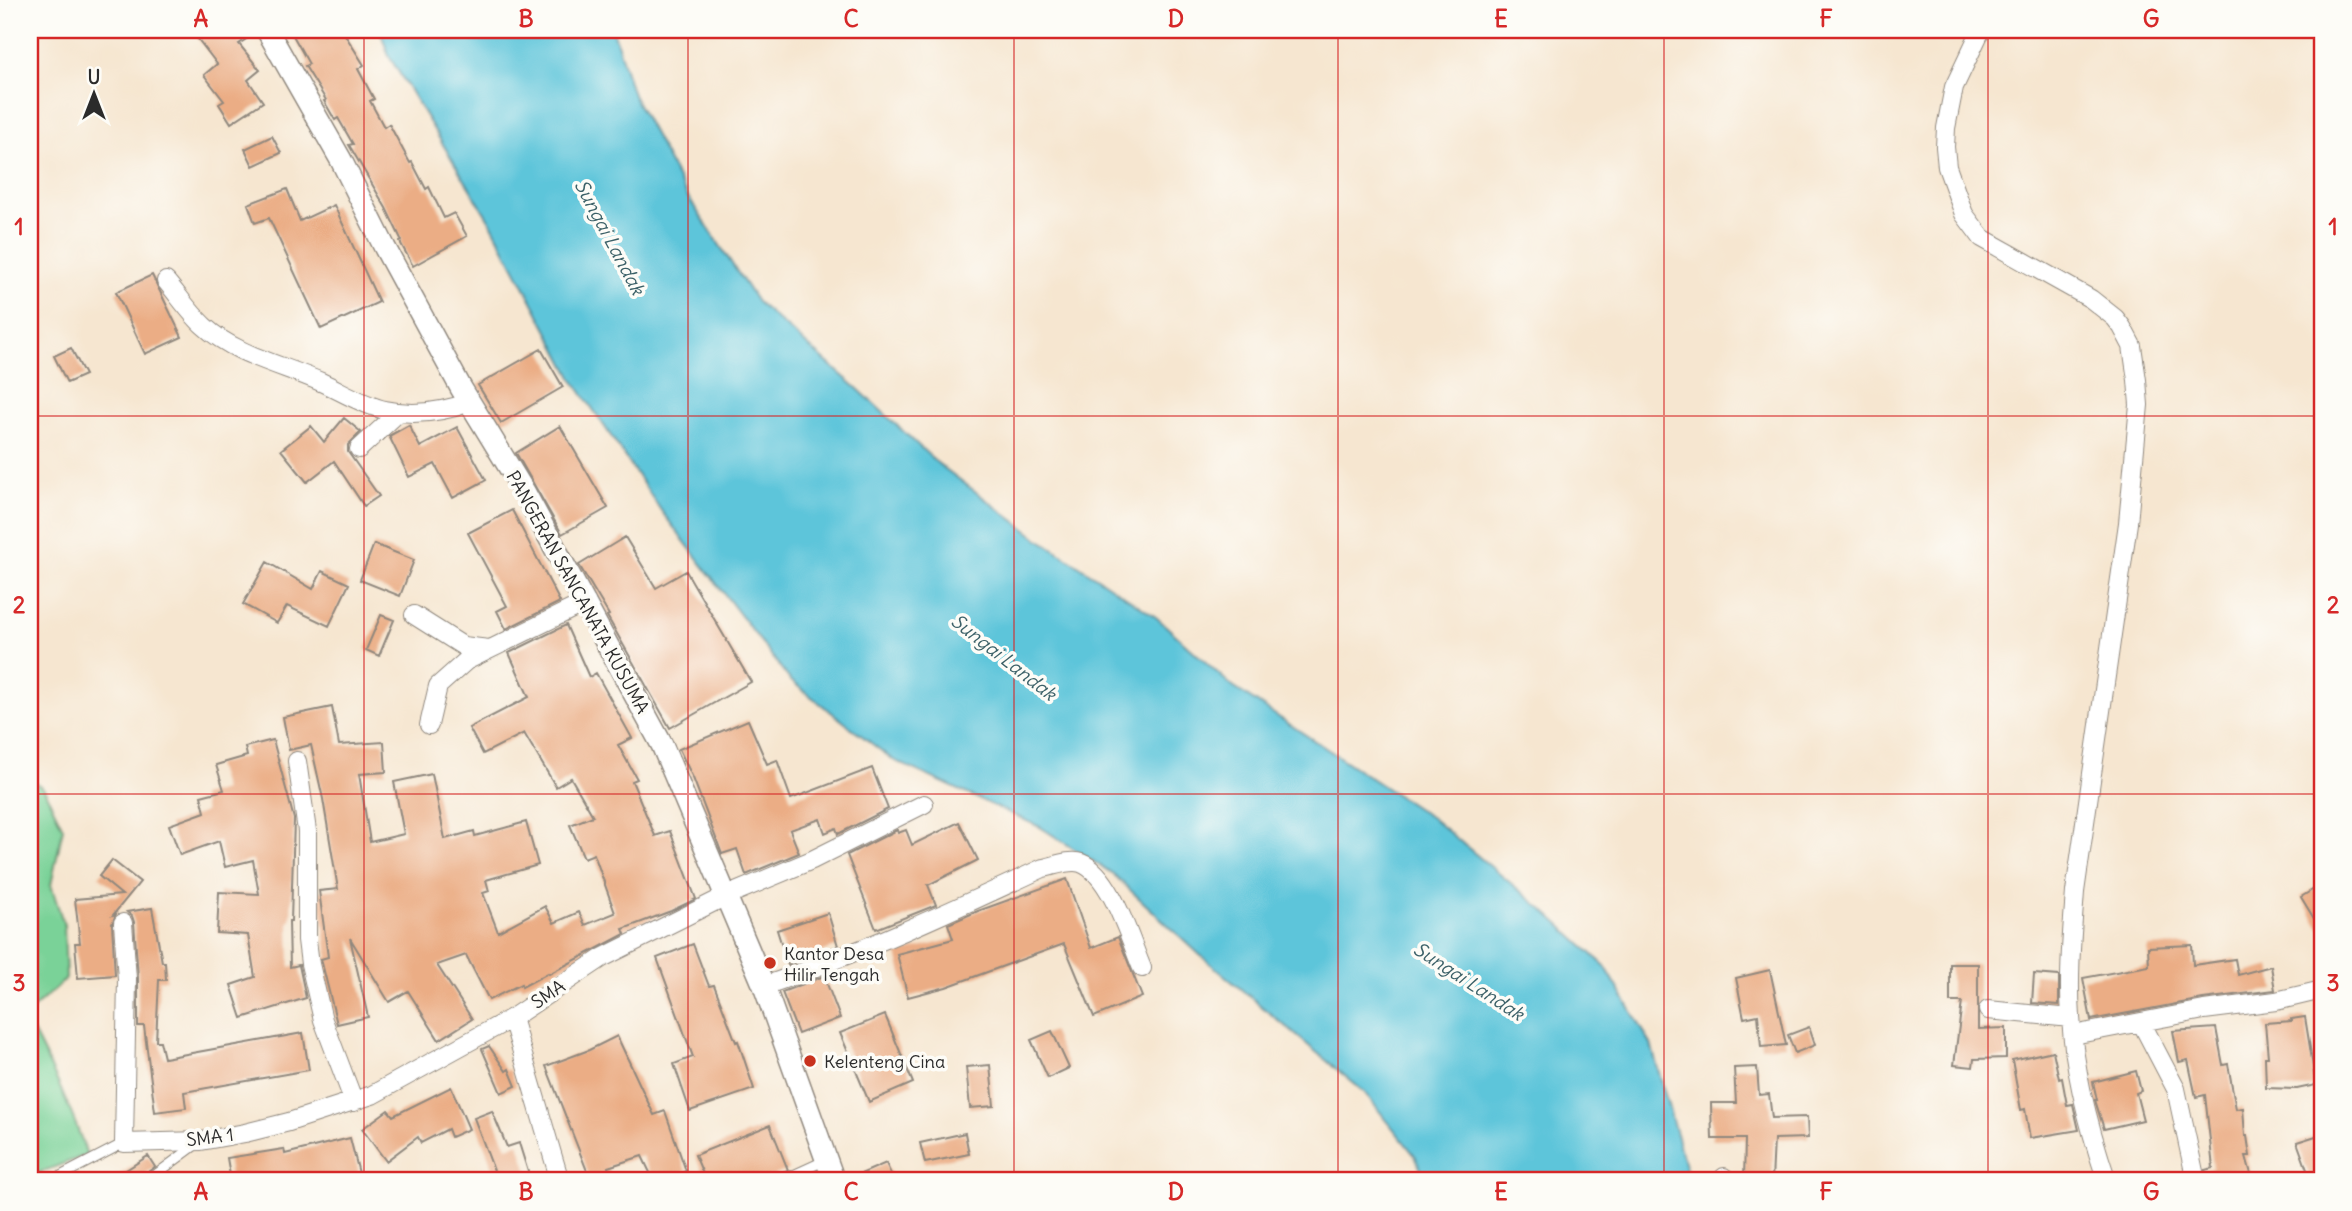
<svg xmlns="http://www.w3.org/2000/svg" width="2352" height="1211" viewBox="0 0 2352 1211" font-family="Delius,sans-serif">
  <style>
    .green { fill: #7ad298; stroke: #527e62; stroke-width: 2 }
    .water { fill: #5dc5da; stroke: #447882; stroke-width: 2 }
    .building { fill: #ebad85 }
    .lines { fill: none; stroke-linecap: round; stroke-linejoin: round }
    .service-casing { stroke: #90887e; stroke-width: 11 }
    .minor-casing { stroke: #90887e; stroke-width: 20 }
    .tertiary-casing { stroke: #90887e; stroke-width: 24 }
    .service { stroke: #fff; stroke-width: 9 }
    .minor { stroke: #fff; stroke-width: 18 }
    .tertiary { stroke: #fff; stroke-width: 21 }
    .grid { fill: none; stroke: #d62828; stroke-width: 2; stroke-opacity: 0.55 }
    .poi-dot { fill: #c8321e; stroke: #fdfcf7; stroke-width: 2.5 }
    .labels { text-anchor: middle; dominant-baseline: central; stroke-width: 7; stroke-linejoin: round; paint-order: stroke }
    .street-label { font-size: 18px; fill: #2b2b2b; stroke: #fdfcf7 }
    .poi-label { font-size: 18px; fill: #2b2b2b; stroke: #fdfcf7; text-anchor: start }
    .water-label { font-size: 19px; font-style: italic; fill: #3c6168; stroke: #fdfcf7 }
    .neatline { fill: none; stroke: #d62828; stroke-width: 2.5 }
    .grid-label { font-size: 23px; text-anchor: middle; font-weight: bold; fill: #d62828 }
  </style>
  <rect width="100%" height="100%" fill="#fdfcf7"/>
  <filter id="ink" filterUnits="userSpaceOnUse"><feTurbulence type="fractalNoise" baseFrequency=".0143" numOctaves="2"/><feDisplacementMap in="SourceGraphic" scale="14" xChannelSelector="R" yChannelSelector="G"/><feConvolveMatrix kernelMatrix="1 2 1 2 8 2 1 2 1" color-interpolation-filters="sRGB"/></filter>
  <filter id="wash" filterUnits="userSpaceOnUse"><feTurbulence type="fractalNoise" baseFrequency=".00686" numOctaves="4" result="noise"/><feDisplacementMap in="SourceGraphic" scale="28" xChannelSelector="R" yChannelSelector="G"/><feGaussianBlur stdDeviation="1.57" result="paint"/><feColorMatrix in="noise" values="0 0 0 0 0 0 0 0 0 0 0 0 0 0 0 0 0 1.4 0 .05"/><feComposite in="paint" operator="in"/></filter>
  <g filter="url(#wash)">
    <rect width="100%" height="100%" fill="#f6e6d0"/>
    <!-- green -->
    <path class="green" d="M30,778L44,789L63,828L51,885L64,925L66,979L30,1011Z
      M30,1026C52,1068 72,1110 87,1155L38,1173L30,1180Z"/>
    <!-- water -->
    <path class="water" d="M380,30H613L633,95L686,194L757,302L858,389L936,462L1036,537L1156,617L1233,687L1433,819L1548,914L1605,966L1651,1044L1689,1181H1425L1416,1157L1364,1092L1199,954L1113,874L1040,827L893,760L790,680L662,512L574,381L491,223L389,56Z"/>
    <g id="blocks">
      <!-- building -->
      <path class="building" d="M191,30H254L255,33L239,44L260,70L248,80L263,102L231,123L219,104L224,101L204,75L217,64Z
        M290,30H342L364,65L358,69L374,99L370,101L384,127L389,124L410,163L412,162L426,189L429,187L444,218L454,213L467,236L413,266L400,242L402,241L386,208L349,145L353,144L338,118L335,120L324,101L326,100L305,66L309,64Z
        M272,136L281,153L253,166L245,149Z
        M287,189L300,221L334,205L379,302L321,329L269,218L255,223L248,204Z
        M152,275L182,337L145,354L116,292Z
        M71,348L85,375L67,383L54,356Z
        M541,349L563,387L501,423L478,385Z
        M344,418L361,432L348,445V452L379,496L364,506L334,461L307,482L281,450L311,426L324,442Z
        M409,425L420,447L457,427L486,480L453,498L435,464L409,477L389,436Z
        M560,426L608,508L562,534L516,453Z
        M512,510L560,602L506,629L497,611L507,606L468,533Z
        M625,537L656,588L686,571L751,682L670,728L607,616L609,615L579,565Z
        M374,544L414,560L400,596L360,580Z
        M267,562L313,589L322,571L349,584L329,626L287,606L277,623L243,604Z
        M381,615L394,620L379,656L366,650Z
        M566,625L589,677L596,673L632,738L618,745L637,779L632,781L655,836L670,831L696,899L671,911L623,929L625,934L549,974L548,973L522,987L521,984L489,1000L466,955L437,965L472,1019L439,1040L408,991L389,1002L350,938L368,1017L337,1024L321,959L328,957L319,891L338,889L323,799L311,745L289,750L283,717L332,707L339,745L384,742L386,772L359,774L370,842L404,834L394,782L432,774L445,839L474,831L475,836L526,822L538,865L486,880L489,891L483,893L498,932L545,906L554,923L579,912L585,925L615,913L594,854L584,858L570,825L593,816L571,778L556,787L524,733L483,754L469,728L529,697L509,653Z
        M748,720L767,764L777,760L791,799L872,768L888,809L838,834L836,828L825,833L820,819L790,830L799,853L746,875L737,849L722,854L693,778L679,749Z
        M273,740L294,819L291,921H289L290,967L299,965L306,998L242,1018L231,985L255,977L248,935L217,933L219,892L259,894L253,860L225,867L219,841L180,855L169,825L205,812L201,796L224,790L216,765L247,756L245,747Z
        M959,822L978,860L928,885L936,905L876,929L847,855L897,830L898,833L906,830L912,845Z
        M112,860L140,882L113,915L116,914L112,924L115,975L78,978L75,943H80L75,899L122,895L99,876Z
        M1067,879L1091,948L1118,937L1142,997L1094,1017L1064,944L946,987L908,997L897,954L953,939L948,924L978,911Z
        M2322,884V932L2301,897Z
        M152,908L162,962H165L166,980H159L156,1041H160L164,1058L303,1033L309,1070L184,1092L186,1108L155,1112L144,1026H138V978L134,922L132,916L127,912Z
        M828,913L838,946L788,965L777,930Z
        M693,944L709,986L714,985L736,1042L738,1041L754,1089L690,1111L674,1064L693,1057L657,958Z
        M2192,945L2193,965L2235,959L2238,975L2271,966L2275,990L2203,999L2091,1020L2083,978L2149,966L2148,947Z
        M1950,964H1978V1029L2006,1028V1058L1974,1059L1973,1067L1954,1065L1962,1002H1950Z
        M1770,970L1786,1045L1761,1047L1758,1015L1744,1018L1736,978Z
        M2034,974L2059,976V1005L2032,1003Z
        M824,976L840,1018L798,1034L782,992Z
        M885,1015L913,1083L869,1102L840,1033Z
        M2305,1017L2316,1085L2297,1089L2266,1088L2265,1057H2268L2265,1023L2291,1021V1019Z
        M1809,1027L1815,1045L1795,1053L1788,1035Z
        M2216,1028L2223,1065L2228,1064L2236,1109L2243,1108L2245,1136H2247L2250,1156H2246L2253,1181H2207L2205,1170L2213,1168L2205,1095L2196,1097L2188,1060L2179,1062L2173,1031Z
        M1052,1031L1069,1068L1048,1078L1031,1040Z
        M617,1036L654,1115L665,1111L686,1171L663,1181H654L642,1156L608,1167L611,1181H591L546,1066L589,1050Z
        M489,1046L506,1071L509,1069L516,1086L501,1093L482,1049Z
        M2053,1051L2059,1079L2062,1078L2067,1105L2073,1104L2079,1130L2030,1138L2025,1109L2021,1110L2012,1060Z
        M990,1065L994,1106L970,1108L966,1067Z
        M1757,1067L1759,1095L1769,1094L1772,1118L1807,1117L1808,1138L1774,1139L1772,1181H1744L1745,1139H1712L1711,1103H1736L1734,1068Z
        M2136,1071L2141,1091L2136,1093L2143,1120L2104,1129L2095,1100H2097L2093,1082Z
        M451,1087L469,1129L451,1137L448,1129L421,1143L418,1137L386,1161L362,1129L388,1110L393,1116Z
        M492,1111L507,1147L519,1143L529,1175L510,1181H498L474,1118Z
        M770,1125L788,1170L759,1181H706L695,1155Z
        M965,1133L969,1154L925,1163L920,1143Z
        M2319,1135L2322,1145V1174L2310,1178L2297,1142Z
        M350,1138L361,1181H231L227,1158L284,1149L285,1154Z
        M148,1156L155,1167L142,1176L140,1181H109Z
        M886,1163L894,1181H847V1180Z"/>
    </g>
  </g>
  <g filter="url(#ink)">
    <use href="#blocks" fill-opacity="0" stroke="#90887e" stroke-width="2"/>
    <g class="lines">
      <defs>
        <path id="service" d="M51,1181L124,1143
          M147,1181L197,1144
          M780,1181L826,1160"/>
        <path id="minor" d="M1981,30L1954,87L1946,128L1945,147L1947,167L1964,214L1982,238L2091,299L2115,318L2122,327L2132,346L2137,380L2139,405L2128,523L2075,892C2072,933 2068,976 2071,1017C2074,1073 2089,1128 2107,1181
          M166,281C178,295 190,313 204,326C235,355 283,365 321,382C341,391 363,405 385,410C413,416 443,412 470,402
          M359,449L399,412
          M414,615L463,646L489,649
          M429,725L438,686L466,661L586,602
          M297,761L307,831V940L310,964L323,1020L354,1102
          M123,923L127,979L124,1143L201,1141L245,1133L289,1122L372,1095L512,1018L602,958L726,896L812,860L924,804
          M764,986C860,953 951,911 1043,868C1054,866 1070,859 1081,863C1111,874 1130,940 1142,968
          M1988,1010L2071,1018
          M512,1018L560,1181
          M2141,1022L2176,1089L2196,1181
          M2073,1035L2204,1010L2276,1001L2322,990
          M1724,1181V1177"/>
        <path id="tertiary" d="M267,30L341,160L385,248L461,388L525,493L662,745L764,986L834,1181"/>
      </defs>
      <!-- service casing -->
      <use href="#service" class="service-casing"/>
      <!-- minor casing -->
      <use href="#minor" class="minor-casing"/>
      <!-- tertiary casing -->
      <use href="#tertiary" class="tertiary-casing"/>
      <!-- service -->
      <use href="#service" class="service"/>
      <!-- minor -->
      <use href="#minor" class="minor"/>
      <!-- tertiary -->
      <use href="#tertiary" class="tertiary"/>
    </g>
  </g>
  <!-- grid -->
  <path class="grid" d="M364,30V1181M688,30V1181M1014,30V1181M1338,30V1181M1664,30V1181M1988,30V1181M30,416H2322M30,794H2322"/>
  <!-- markers -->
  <g class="poi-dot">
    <circle cx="770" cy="963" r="7"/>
    <circle cx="810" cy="1061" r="7"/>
  </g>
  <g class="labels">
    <!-- street labels -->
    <g class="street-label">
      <text transform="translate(578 592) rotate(61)">PANGERAN SANCANATA KUSUMA</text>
      <text transform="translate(548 994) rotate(-34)">SMA</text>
      <text transform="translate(210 1137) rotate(-7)">SMA 1</text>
    </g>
    <!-- poi labels -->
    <g class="poi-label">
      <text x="784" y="953">Kantor Desa<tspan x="784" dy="21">Hilir Tengah</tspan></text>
      <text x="824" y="1061">Kelenteng Cina</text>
    </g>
    <!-- water labels -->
    <g class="water-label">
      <text transform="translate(610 237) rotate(62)">Sungai Landak</text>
      <text transform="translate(1004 657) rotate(38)">Sungai Landak</text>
      <text transform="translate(1469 981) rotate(33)">Sungai Landak</text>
    </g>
  </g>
  <!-- margin -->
  <rect width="2352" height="1211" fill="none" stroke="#fdfcf7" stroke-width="77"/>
  <!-- north arrow -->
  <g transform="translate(94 94)" stroke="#fdfcf7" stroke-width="5" paint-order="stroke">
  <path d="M0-5L12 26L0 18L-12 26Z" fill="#2b2b2b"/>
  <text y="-10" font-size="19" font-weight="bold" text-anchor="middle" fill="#2b2b2b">U</text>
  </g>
  <rect x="38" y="38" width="2276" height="1134" class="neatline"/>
  <g class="grid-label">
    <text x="201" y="27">A</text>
    <text x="526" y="27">B</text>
    <text x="851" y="27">C</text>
    <text x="1176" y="27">D</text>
    <text x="1501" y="27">E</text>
    <text x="1826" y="27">F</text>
    <text x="2151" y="27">G</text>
    <text x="19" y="235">1</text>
    <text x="2333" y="235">1</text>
    <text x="19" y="613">2</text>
    <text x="2333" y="613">2</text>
    <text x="19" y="991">3</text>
    <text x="2333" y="991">3</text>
    <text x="201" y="1200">A</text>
    <text x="526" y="1200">B</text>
    <text x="851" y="1200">C</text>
    <text x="1176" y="1200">D</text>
    <text x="1501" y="1200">E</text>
    <text x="1826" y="1200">F</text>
    <text x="2151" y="1200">G</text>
  </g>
</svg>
